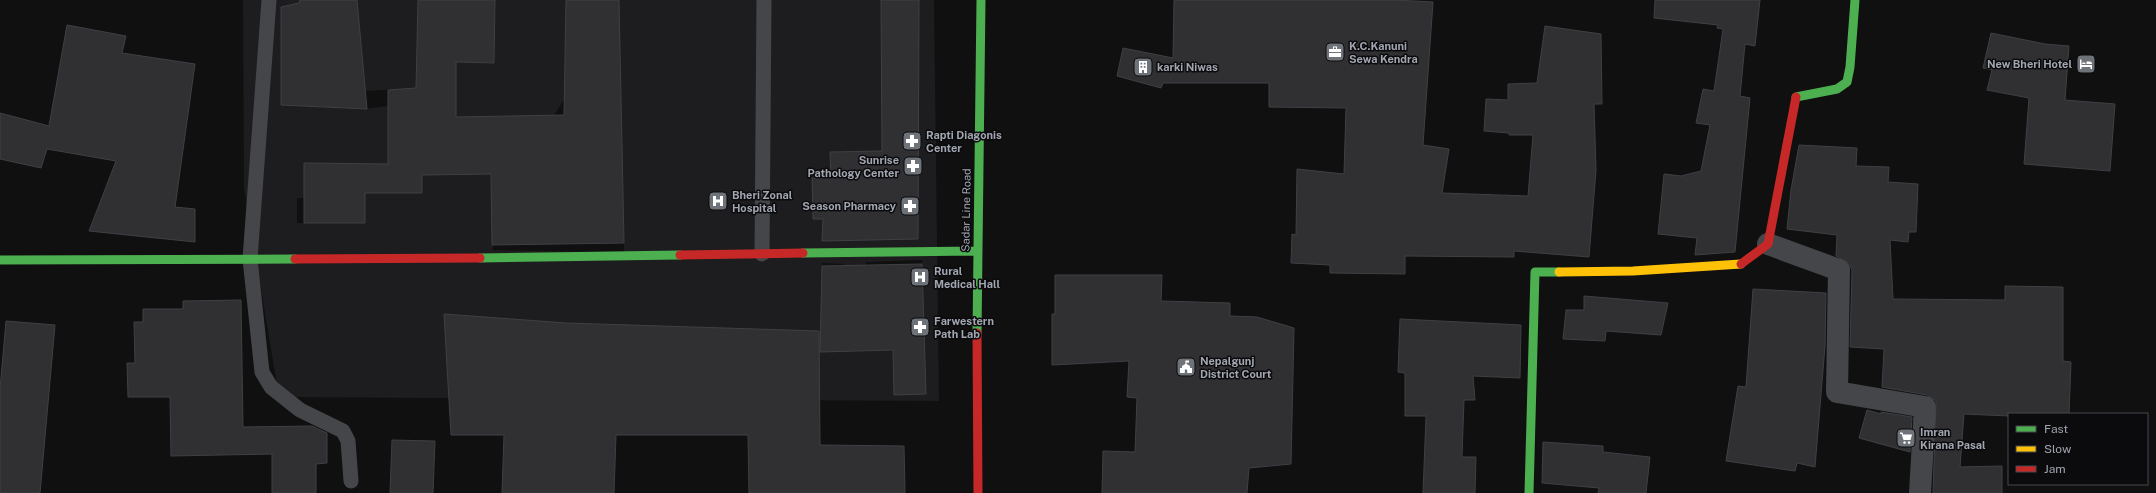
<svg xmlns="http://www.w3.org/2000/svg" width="2156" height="493" viewBox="0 0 2156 493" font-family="'Public Sans',sans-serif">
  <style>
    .built { fill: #1d1d1f; fill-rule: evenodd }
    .building { fill: #303033; stroke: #3f4044 }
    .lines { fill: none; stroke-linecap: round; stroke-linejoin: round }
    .lane { stroke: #454649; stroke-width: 15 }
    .street { stroke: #454649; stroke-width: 22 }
    .fast { stroke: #4caf50; stroke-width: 9 }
    .slow { stroke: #ffc107; stroke-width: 9 }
    .jam { stroke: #c62828; stroke-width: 9 }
    .labels { text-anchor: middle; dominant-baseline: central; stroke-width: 3; stroke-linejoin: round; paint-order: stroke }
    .poi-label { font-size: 11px; font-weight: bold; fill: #a1a6b1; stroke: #0b0a0c; text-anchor: start }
    .street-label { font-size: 11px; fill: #a1a6b1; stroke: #0b0a0c }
  </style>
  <rect width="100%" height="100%" fill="#101010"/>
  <!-- built -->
  <path class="built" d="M243,0H300L299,3L281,7L282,105L363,109L430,101V76L456,77V62L494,63L495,0H566L564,100L554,115L489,117L493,250L624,253L619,0H881L918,230L919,0H934L939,401L279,397L244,187ZM441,118L422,175V193H404V177ZM874,151L875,218L813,219L812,179L831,178L830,152ZM304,163H338V177L354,204L365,205V223H297V198H304ZM922,260L924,350L868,351L866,262ZM822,263L844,264L843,311L821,310Z
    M357,0H418L416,88L365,91Z"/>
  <!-- building -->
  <path class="building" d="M300,0H357L367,109L281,105V7L299,3Z
    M418,0H495L494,63L456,62V117L564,115L566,0H619L624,243L492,245L491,174L422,175V193H365V223H304V163L388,164V90L416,88Z
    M881,0H919L918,239L822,241L823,219H813L812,178H831L830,152L882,151Z
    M1174,0H1394L1433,2L1423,145L1449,149L1442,193L1528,196L1533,135H1509V133L1484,131L1486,99L1508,100V84L1537,83L1545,26L1601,34L1602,104H1594L1596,170L1589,257L1514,251V257L1405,256V274L1330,273V265L1291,263L1292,234L1296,235L1297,169L1344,174L1346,108L1269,107V83H1163L1161,88L1117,76L1123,48L1173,58Z
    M1655,0H1760L1755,46L1745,44L1740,96L1750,98L1735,252L1695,255L1697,238L1658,234L1664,174L1681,176L1701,171L1710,125L1696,123L1703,89L1714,91L1723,29L1717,28L1718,25L1654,18Z
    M67,25L126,36L122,53L195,64L175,207L195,209V242L89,231L116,161L47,149L41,168L0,159V113L49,126Z
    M1991,33L2045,44L2069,46L2065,100L2115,104L2110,171L2024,164L2029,98L1987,90L1992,70L1983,68Z
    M1799,145L1857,148L1856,166L1889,167L1888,182L1918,184L1916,232H1909L1908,242L1890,240L1893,299L2005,300V286L2063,287V361L2071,362L2069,414H2009V416L1964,414L1960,467L2002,466V493H1933L1936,401L1927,395L1882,387L1884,349L1850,347L1852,270L1849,263L1836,256L1837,235L1787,229L1791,190Z
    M922,264L926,394L894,395L893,350L820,352L822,266Z
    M1055,275H1162L1161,301L1230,303V316L1257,317L1294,328L1291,464L1249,468L1247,493H1102L1103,451L1135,452L1137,398L1127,397L1129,361L1052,365V314H1055Z
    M1753,289L1826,293L1825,346L1815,467L1797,463L1795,471L1726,461L1738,386L1746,387Z
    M1584,296L1668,303L1661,335L1606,331L1605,341L1563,339L1566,310H1584Z
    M241,300L243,427L312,426L327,433V463L316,464V493H272V454L171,456L170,397H128L127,363H135L134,322H143V309H183V301Z
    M444,314L566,323L819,331L820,445L904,446L905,493H749L748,435H616L614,493H502L504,435H451Z
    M1400,319L1521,325L1520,378L1473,376L1475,400H1464L1462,457H1476L1475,493H1423L1426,416H1405V373L1398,372Z
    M6,321L55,325L40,493H0V389Z
    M1867,410L1881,414V412L1912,417L1910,452L1859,438Z
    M392,440L435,441L433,493H390Z
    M1543,442L1603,446V452L1650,457L1646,493H1598L1599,488L1542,483Z"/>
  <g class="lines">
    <!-- lane -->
    <path class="lane" d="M269,0L250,259L262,372L271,387L300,410L343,431L348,441L351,481
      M762,254L764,0"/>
    <!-- street -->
    <path class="street" d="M1768,244L1839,270L1837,392L1925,407L1920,493"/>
    <!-- fast -->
    <path class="fast" d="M1796,97L1837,89L1847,82L1850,67L1855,0
      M803,253L977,251
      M480,258L680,255
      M0,260L295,259
      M977,333L981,0
      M1529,493L1535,272H1559"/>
    <!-- slow -->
    <path class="slow" d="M1559,272L1633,271L1741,264"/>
    <!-- jam -->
    <path class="jam" d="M680,255L803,253
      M295,259L480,258
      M1741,264L1768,244L1796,97
      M977,333L978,493"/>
  </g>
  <!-- icons -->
  <defs>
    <symbol id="office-square" viewBox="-11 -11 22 22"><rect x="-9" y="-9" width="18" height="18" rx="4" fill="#6e7279" stroke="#0b0a0c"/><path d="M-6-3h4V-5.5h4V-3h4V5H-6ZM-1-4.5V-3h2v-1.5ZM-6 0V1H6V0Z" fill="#fff"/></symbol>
    <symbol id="hotel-square" viewBox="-11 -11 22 22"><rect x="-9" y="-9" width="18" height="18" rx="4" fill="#6e7279" stroke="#0b0a0c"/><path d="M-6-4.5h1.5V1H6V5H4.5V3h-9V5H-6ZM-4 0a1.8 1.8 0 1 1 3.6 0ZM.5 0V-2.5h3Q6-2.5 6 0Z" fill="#fff"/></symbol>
    <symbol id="building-square" viewBox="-11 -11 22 22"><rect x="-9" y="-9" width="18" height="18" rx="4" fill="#6e7279" stroke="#0b0a0c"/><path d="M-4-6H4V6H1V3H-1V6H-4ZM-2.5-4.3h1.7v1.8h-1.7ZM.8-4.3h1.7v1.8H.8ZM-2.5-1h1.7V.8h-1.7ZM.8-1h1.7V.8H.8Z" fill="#fff"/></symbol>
    <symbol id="pharmacy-square" viewBox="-11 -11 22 22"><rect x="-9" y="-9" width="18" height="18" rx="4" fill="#6e7279" stroke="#0b0a0c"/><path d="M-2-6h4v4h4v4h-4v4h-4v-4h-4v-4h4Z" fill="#fff"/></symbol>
    <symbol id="hospital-square" viewBox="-11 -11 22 22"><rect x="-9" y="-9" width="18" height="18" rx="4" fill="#6e7279" stroke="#0b0a0c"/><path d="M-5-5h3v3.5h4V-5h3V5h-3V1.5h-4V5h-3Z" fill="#fff"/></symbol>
    <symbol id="civic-square" viewBox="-11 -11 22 22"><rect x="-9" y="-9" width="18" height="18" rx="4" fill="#6e7279" stroke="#0b0a0c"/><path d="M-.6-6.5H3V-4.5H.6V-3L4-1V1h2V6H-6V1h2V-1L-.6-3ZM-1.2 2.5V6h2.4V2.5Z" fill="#fff"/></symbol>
    <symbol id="supermarket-square" viewBox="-11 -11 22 22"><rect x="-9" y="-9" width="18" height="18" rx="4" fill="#6e7279" stroke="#0b0a0c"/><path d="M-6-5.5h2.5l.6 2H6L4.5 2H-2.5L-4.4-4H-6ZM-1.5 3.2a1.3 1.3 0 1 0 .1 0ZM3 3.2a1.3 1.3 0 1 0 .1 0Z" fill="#fff"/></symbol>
  </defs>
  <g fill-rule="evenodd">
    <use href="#office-square" x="1324" y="41" width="22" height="22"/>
    <use href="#hotel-square" x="2075" y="53" width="22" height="22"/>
    <use href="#building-square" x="1132" y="56" width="22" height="22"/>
    <use href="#pharmacy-square" x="901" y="130" width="22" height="22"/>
    <use href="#pharmacy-square" x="902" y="155" width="22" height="22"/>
    <use href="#hospital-square" x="707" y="190" width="22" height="22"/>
    <use href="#pharmacy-square" x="899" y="195" width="22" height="22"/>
    <use href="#hospital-square" x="909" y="266" width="22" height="22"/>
    <use href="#pharmacy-square" x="909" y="316" width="22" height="22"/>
    <use href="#civic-square" x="1175" y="356" width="22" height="22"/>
    <use href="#supermarket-square" x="1895" y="427" width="22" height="22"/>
  </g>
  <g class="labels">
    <!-- poi labels -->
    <g class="poi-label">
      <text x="1349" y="46">K.C.Kanuni<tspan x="1349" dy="13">Sewa Kendra</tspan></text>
      <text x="2072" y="64" text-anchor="end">New Bheri Hotel</text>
      <text x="1157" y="67">karki Niwas</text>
      <text x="926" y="135">Rapti Diagonis<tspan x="926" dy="13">Center</tspan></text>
      <text x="899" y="160" text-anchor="end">Sunrise<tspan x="899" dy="13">Pathology Center</tspan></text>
      <text x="732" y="195">Bheri Zonal<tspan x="732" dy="13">Hospital</tspan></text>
      <text x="896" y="206" text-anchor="end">Season Pharmacy</text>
      <text x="934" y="271">Rural<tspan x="934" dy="13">Medical Hall</tspan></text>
      <text x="934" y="321">Farwestern<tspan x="934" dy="13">Path Lab</tspan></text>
      <text x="1200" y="361">Nepalgunj<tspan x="1200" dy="13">District Court</tspan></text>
      <text x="1920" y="432">Imran<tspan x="1920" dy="13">Kirana Pasal</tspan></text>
    </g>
    <!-- street labels -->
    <g class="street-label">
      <text transform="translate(966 210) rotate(-89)">Sadar Line Road</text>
    </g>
  </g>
  <!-- legend -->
  <rect x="2008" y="413" width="140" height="72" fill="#0b0a0c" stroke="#47484e"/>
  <rect x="2016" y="426" width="20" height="6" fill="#4caf50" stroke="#47484e"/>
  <text x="2044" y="433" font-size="12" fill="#a1a6b1">Fast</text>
  <rect x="2016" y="446" width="20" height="6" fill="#ffc107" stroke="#47484e"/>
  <text x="2044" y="453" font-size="12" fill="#a1a6b1">Slow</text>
  <rect x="2016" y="466" width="20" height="6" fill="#c62828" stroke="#47484e"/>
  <text x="2044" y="473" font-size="12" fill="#a1a6b1">Jam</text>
</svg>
